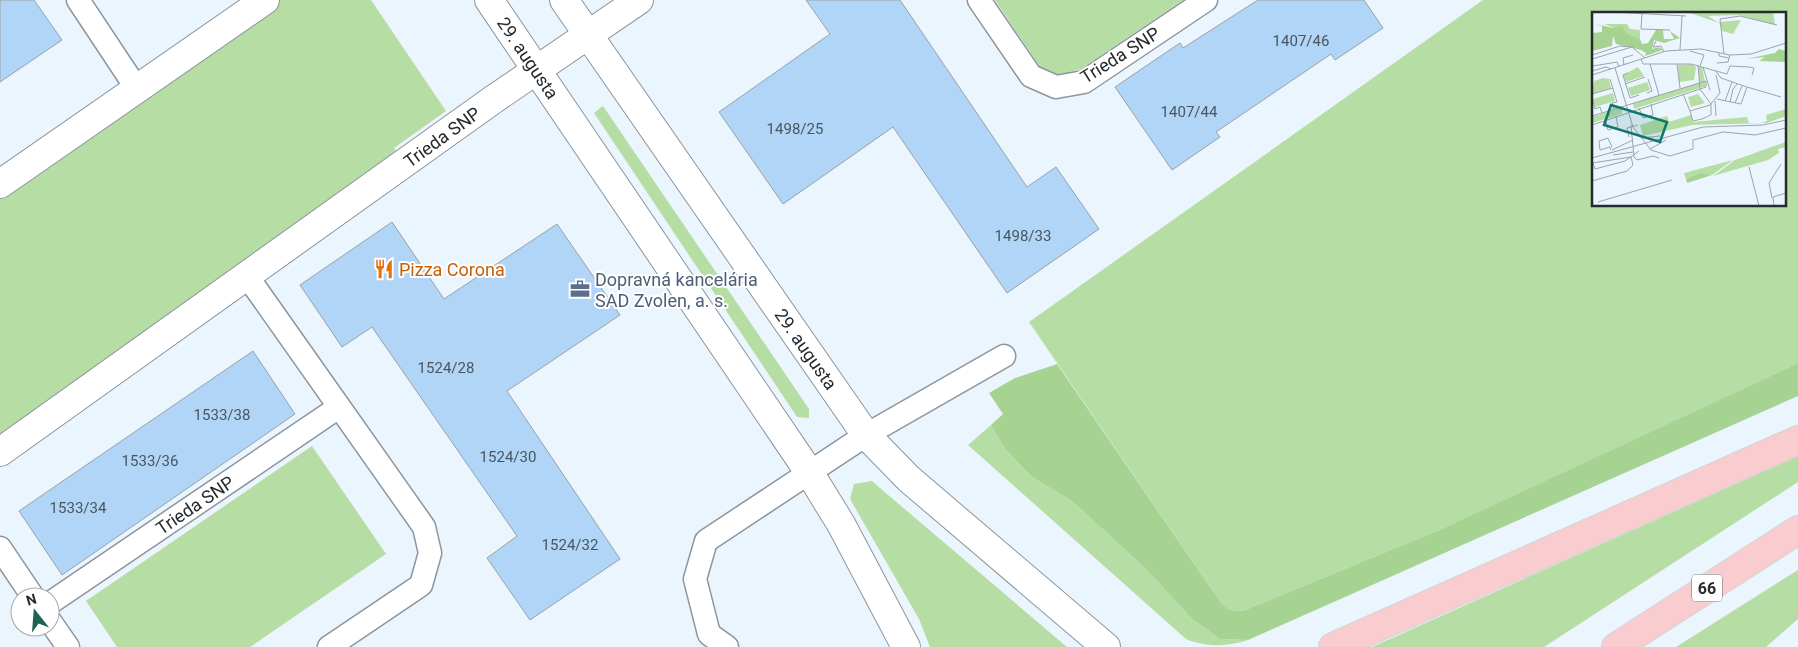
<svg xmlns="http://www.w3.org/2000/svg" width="1798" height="647" viewBox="0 0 1798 647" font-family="Roboto,sans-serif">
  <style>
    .green { fill: #b6dda4; fill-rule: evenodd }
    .forest { fill: #a7d392 }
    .building { fill: #b0d5f6; stroke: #98a1a9 }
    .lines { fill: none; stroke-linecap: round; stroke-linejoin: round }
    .service-casing { stroke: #8d959d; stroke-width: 25 }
    .minor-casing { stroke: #8d959d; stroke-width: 30 }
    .tertiary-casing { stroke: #8d959d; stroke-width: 30 }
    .primary-casing { stroke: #d4d5d5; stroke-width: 30 }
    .service { stroke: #fff; stroke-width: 22 }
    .minor { stroke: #fff; stroke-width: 28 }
    .tertiary { stroke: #fff; stroke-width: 28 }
    .primary { stroke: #f9cccf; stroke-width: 28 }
    .labels { text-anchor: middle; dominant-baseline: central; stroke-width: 4; stroke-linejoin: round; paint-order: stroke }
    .number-label { font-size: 15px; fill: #495660 }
    .shield { fill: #fff; stroke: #686b6d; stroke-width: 1 }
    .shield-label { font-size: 16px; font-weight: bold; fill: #272b2e }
    .street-label { font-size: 18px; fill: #272b2e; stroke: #fff }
    .food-label { font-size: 18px; fill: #c56008; stroke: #fff; text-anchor: start }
    .service-label { font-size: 18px; fill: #4e5e75; stroke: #fff; text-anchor: start }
    .inset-road { fill: none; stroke: #9da4ab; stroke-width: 1 }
    .view { fill: #0f766e; fill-opacity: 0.15; stroke: #0f766e; stroke-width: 2.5 }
    .inset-edge { fill: none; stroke: #272b2e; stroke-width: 2.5 }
  </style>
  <rect width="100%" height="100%" fill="#ebf5fe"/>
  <!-- green -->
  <path class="green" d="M265,0H371L446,111L394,148L405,164L0,452V185Z
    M995,0H1183L1081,69L1059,75L1040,67Z
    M1483,0H1798V363L1437,531L1243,611L1230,610L1221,603L1029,322ZM1593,14H1784V205H1593Z
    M603,106L809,409V418L797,417L594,113Z
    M991,425L1005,449L1032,477L1072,501L1147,570L1192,619L1220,639L1248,640C1228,647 1204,647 1186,639L968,445Z
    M312,446L386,554L250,647H117L86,601Z
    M1798,456V482L1544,647H1372Z
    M872,481L887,494L1067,647H930L919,619L850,499L854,484Z
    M1798,570V619L1766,647H1676Z"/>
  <!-- forest -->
  <path class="forest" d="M1798,363V396L1248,640L1220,639L1192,619L1147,570L1072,501L1032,477L1005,449L991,425L1003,414L989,393L1015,378L1057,364L1221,603L1230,610L1243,611L1437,531Z"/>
  <!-- building -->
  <path class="building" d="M0,0H34L62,40L0,82Z
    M806,0H900L1027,187L1056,167L1099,229L1007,293L893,127L783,204L719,112L830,34Z
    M1258,0H1364L1383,28L1335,60L1331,54L1216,132L1220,137L1172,170L1115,87L1180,43L1183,48Z
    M392,222L444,299L557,224L620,315L507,391L620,559L530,620L487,558L517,536L372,327L342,347L300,285Z
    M253,351L295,414L62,575L19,511Z"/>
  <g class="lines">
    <defs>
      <path id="service" d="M78,0L137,89
        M979,0L1031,76L1056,87L1084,82L1206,0
        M247,276L424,527L430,553L421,585L329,647
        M0,548L33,597
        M50,603L339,407
        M50,621L68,647
        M727,647L709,634L695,579L706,541L866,435L1004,356"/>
      <path id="minor" d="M0,184L265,0
        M0,452L494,99L639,0"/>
      <path id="tertiary" d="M489,0L809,472L841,524L906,647
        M564,0L866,435L909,479L1106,647"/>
      <path id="primary" d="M1333,647L1798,440
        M1616,647L1798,530"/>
    </defs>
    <!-- service casing -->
    <use href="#service" class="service-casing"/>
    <!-- minor casing -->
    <use href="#minor" class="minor-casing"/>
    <!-- tertiary casing -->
    <use href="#tertiary" class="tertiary-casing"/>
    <!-- primary casing -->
    <use href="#primary" class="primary-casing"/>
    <!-- service -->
    <use href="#service" class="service"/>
    <!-- minor -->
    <use href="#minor" class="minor"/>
    <!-- tertiary -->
    <use href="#tertiary" class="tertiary"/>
    <!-- primary -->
    <use href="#primary" class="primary"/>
  </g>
  <!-- icons -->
  <defs>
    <symbol id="restaurant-bare" viewBox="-9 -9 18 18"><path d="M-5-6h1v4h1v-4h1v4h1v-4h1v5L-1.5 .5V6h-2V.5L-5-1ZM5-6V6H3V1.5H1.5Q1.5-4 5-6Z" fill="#e8710a" stroke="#fff" stroke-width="2.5" paint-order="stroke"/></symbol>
    <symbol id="office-bare" viewBox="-9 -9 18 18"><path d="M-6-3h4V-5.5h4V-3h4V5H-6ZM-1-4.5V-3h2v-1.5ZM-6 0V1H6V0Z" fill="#5c6f8a" stroke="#fff" stroke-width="2.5" paint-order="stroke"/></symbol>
  </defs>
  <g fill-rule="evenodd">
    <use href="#restaurant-bare" x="370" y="255" width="28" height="28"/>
    <use href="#office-bare" x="566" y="275" width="28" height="28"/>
  </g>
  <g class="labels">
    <!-- number labels -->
    <g class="number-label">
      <text x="1301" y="41">1407/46</text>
      <text x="1189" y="112">1407/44</text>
      <text x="795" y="129">1498/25</text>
      <text x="1023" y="236">1498/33</text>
      <text x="446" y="368">1524/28</text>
      <text x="222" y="415">1533/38</text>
      <text x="508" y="457">1524/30</text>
      <text x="150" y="461">1533/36</text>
      <text x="78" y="508">1533/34</text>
      <text x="570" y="545">1524/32</text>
    </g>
    <!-- shield labels -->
    <rect class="shield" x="1692" y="574.5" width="30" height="27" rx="4"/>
    <g class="shield-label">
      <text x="1707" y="588">66</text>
    </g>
    <!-- street labels -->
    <g class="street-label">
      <text transform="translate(1120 55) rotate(-32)">Trieda SNP</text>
      <text transform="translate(528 58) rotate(56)">29. augusta</text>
      <text transform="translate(442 137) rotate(-36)">Trieda SNP</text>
      <text transform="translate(806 349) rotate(55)">29. augusta</text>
      <text transform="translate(195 505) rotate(-34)">Trieda SNP</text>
    </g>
    <!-- food labels -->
    <g class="food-label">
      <text x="399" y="269">Pizza Corona</text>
    </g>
    <!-- service labels -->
    <g class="service-label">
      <text x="595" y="279">Dopravná kancelária<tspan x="595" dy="21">SAD Zvolen, a. s.</tspan></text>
    </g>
  </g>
  <!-- overview -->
  <g transform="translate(1592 12)">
    <rect width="194" height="194" fill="#ebf5fe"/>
    <path d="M95,0H181L183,13L147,3L116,4L127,11ZM149,8L141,22L130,19L127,10ZM12,12H35L38,17L48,18V27ZM99,52L104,55L102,68L87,70L86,53ZM46,55L52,64L34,70L31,63ZM107,55H110L114,74L42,97L41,91L107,71ZM11,66L17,67L19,76L0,82L2,69ZM55,70L58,78L39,84L36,76ZM21,81L23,89L3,95L1,87ZM106,82L113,91L99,95L96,85ZM30,95V102L0,111V105ZM194,97V104L175,111L100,113L51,124L48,113L75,104L77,110L99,103L101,110L155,105L157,111H169L175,109L174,103ZM194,130V135L186,137L187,141L176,148L121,164L143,148ZM141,148L120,163L108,161L94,167L92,161Z" fill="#b6dda4"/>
    <path d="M4,12L21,16L30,13L34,21L48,27L50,32L56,31L64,18H71L72,27H82L78,19L88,26L72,31L62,28L60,37L67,35L71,38L53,44L54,41L49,38L24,32L21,24L20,34L0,39V21L10,20V14ZM187,37L194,39V50L167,49L173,45L154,47L183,41ZM108,161L120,163L95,171L94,167Z" fill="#a7d392"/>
    <path class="inset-road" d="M21,0L94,4M49,17L78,18M49,17L50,2M64,29L61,35L69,34L72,40M88,38L90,4M98,39L112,43L108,54M127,41V44L137,46L138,43M132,42L128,7L148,4L185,13M0,43L28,34L39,35M0,47L40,35L53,46M49,47L51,52H99L135,62L138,54L157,55L162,56L160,63M125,51L136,50L137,46M58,52L67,83M85,52L88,76M32,53L31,46L41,43M106,53L108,77L119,92M1,54L25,50L27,55M111,55L118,78M23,56L41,115L59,138L78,144L101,137V128L131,120L163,123L194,116M123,58L129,66L155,75L149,92L125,87M0,59L14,55L19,57M36,61L31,63L38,86L47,83M0,63L74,39L109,37L138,43L159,42L194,31M18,67L25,90L20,91L22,97M33,72L53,65M155,75L189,85M55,81L60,79L56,67M0,82L21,76M91,82L98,99L118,93L128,81L124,63M0,86L3,97L8,95L10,101M123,89L124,104M133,89L140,70M138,90L141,77L145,72M143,91L150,74M47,96L51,106L61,103L59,92M98,99L101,109L110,107L119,103V92M0,104L114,69V75L0,113M13,107L16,118L26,115L24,104M39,113L42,145M37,125L35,116L46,113M49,126L68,124M58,137L74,128M19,138L18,135L8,138L7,129L16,126L20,135M20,138L41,128M21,143L41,140M42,145L45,148L61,144L67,146M0,146L111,115L171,113L194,108M0,151L39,145M1,151L3,157L33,149L47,139M157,155L167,194M0,169L35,159L41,153L39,145M180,186L177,171L189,152M6,190L80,168M182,194L181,185L194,181"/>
    <path class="view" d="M19,93L75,110L68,130L12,113Z"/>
    <rect width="194" height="194" class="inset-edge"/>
  </g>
  <!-- north arrow -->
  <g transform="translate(35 612) rotate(343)"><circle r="24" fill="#ffffff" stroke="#a9aaab"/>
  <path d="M0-4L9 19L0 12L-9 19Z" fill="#1e6455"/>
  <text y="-8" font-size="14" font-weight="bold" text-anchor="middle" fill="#272b2e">N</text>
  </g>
</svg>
